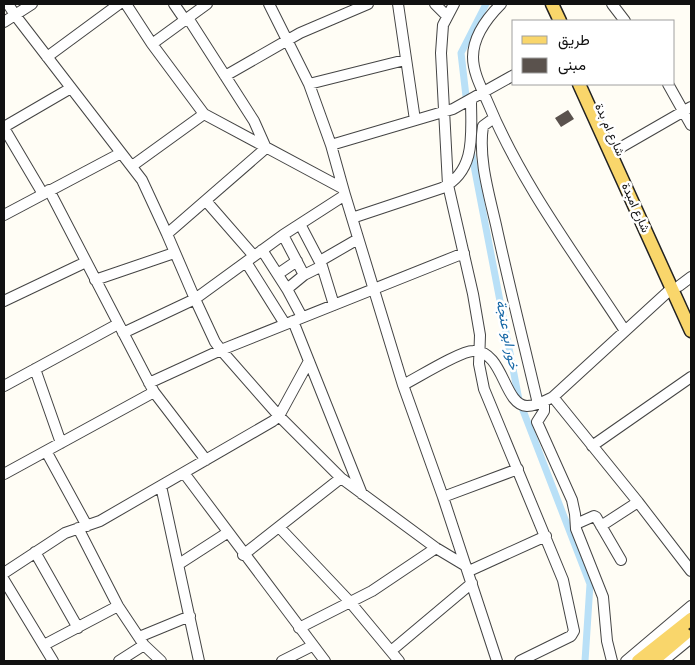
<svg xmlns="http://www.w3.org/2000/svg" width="695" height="665" viewBox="0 0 695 665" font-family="Georgia,Vazirmatn,serif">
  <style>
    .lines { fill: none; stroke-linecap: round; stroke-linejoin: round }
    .canal { stroke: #b9e0f7; stroke-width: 7 }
    .building { fill: #5a524d }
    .minor-casing { stroke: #444; stroke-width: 12 }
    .major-casing { stroke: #222; stroke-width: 15 }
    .minor { stroke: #fff; stroke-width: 10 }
    .major { stroke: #f9d66b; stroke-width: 12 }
    .labels { text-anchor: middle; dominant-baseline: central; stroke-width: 5; stroke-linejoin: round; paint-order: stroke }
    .street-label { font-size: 12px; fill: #111; stroke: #fff }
    .water-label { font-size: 14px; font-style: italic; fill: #1768a6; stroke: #fff }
  </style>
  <rect width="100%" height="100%" fill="#fffdf5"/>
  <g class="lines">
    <!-- canal -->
    <path class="canal" d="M467,105L461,53L486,4
      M471,150L519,400L590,584L585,661"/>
  </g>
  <!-- building -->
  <path class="building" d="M568,110L574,119L561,127L555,118Z"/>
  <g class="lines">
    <defs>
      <path id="minor" d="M8,4L15,15L142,180L167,234L195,299L215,342L221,350L279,416L341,478L436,548L466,566
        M126,4L152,44L204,114L342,188
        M174,4L185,20
        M269,4L309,84L331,145L345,195L403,385L443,497L497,661
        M398,4L415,120
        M435,4L447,16
        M454,4L443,25L441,53L448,185L473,294L480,335L479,364L484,389L563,580L574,631L571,636L520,661
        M501,4C488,17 473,37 473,57C473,73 482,89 488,103C522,185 577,257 625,331
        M612,4L625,21
        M4,22L32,4
        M152,44L207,4
        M47,57L119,4
        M225,76L300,33L368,4
        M309,84L405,60
        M668,84L691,125
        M494,118L483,126C478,158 489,194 496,225C509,285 524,344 538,404
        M4,127L71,88
        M4,128L43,194
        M331,145L453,109L514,75
        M618,149L691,107
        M132,166L204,114
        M49,190L154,392L206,460
        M206,201L254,256
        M4,215L121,153
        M352,218L442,188C477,171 471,132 471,100
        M300,224L322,266L334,305
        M167,234L266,148L254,121L188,18
        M283,235L304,275
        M262,250L287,289L302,317
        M320,261L358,239
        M246,262L285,324
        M278,274L297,261
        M95,280L174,253
        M679,286L691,277
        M287,289L304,275L322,266
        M4,301L86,262
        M293,321L362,494
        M123,333L195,299L283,235L345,195
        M35,369L61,443
        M149,383L221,350L464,253
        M403,385C417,378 460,351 473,351C504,350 503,405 527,406C536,406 545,401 553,397L672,288
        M4,386L118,324
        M553,397L638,502L691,571
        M544,402V411L537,422L572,500L575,514L576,529L603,597L607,641L612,661
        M592,446L691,377
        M46,451L87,526
        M184,473L325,661
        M4,474L154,392
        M161,486L199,661
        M443,497L518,469
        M576,524L594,516L596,517L621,560
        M601,526L638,502
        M279,527L350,602L399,661
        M78,528L118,606L144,645
        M35,552L78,628
        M243,555L341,478
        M179,564L227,533
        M469,571L546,536
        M4,573L65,533L100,521L273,421L279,416L309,361
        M4,580L53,661
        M299,628L372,591L436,548
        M139,637L190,616
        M44,645L118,606
        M391,651L472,583
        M119,661L144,645L161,661
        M282,661L312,646
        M626,661L691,606
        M663,661L691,638"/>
      <path id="major" d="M552,4L560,21
        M579,84L691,331
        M638,661L691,619
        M653,661L685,634"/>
    </defs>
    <!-- minor casing -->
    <use href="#minor" class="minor-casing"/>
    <!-- major casing -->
    <use href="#major" class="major-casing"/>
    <!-- minor -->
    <use href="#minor" class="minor"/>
    <!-- major -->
    <use href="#major" class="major"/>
  </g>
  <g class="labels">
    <!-- street labels -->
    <g class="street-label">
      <text transform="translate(609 130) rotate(66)">شارع ام بدة</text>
      <text transform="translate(635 208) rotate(66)">شارع امبدة</text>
    </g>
    <!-- water labels -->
    <g class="water-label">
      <text transform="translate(506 335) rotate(79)">خور ابو عنجة</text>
    </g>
  </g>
  <!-- border -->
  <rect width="695" height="665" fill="none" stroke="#111111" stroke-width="10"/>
  <!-- legend -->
  <rect x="512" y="20" width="162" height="65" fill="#ffffff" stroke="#a0a0a0"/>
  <rect x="522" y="36" width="25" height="8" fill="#f9d66b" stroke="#a0a0a0"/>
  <text x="558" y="45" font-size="15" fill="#111111">طريق</text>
  <rect x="522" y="58" width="25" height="15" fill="#5a524d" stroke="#a0a0a0"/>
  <text x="558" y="70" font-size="15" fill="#111111">مبنى</text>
</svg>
